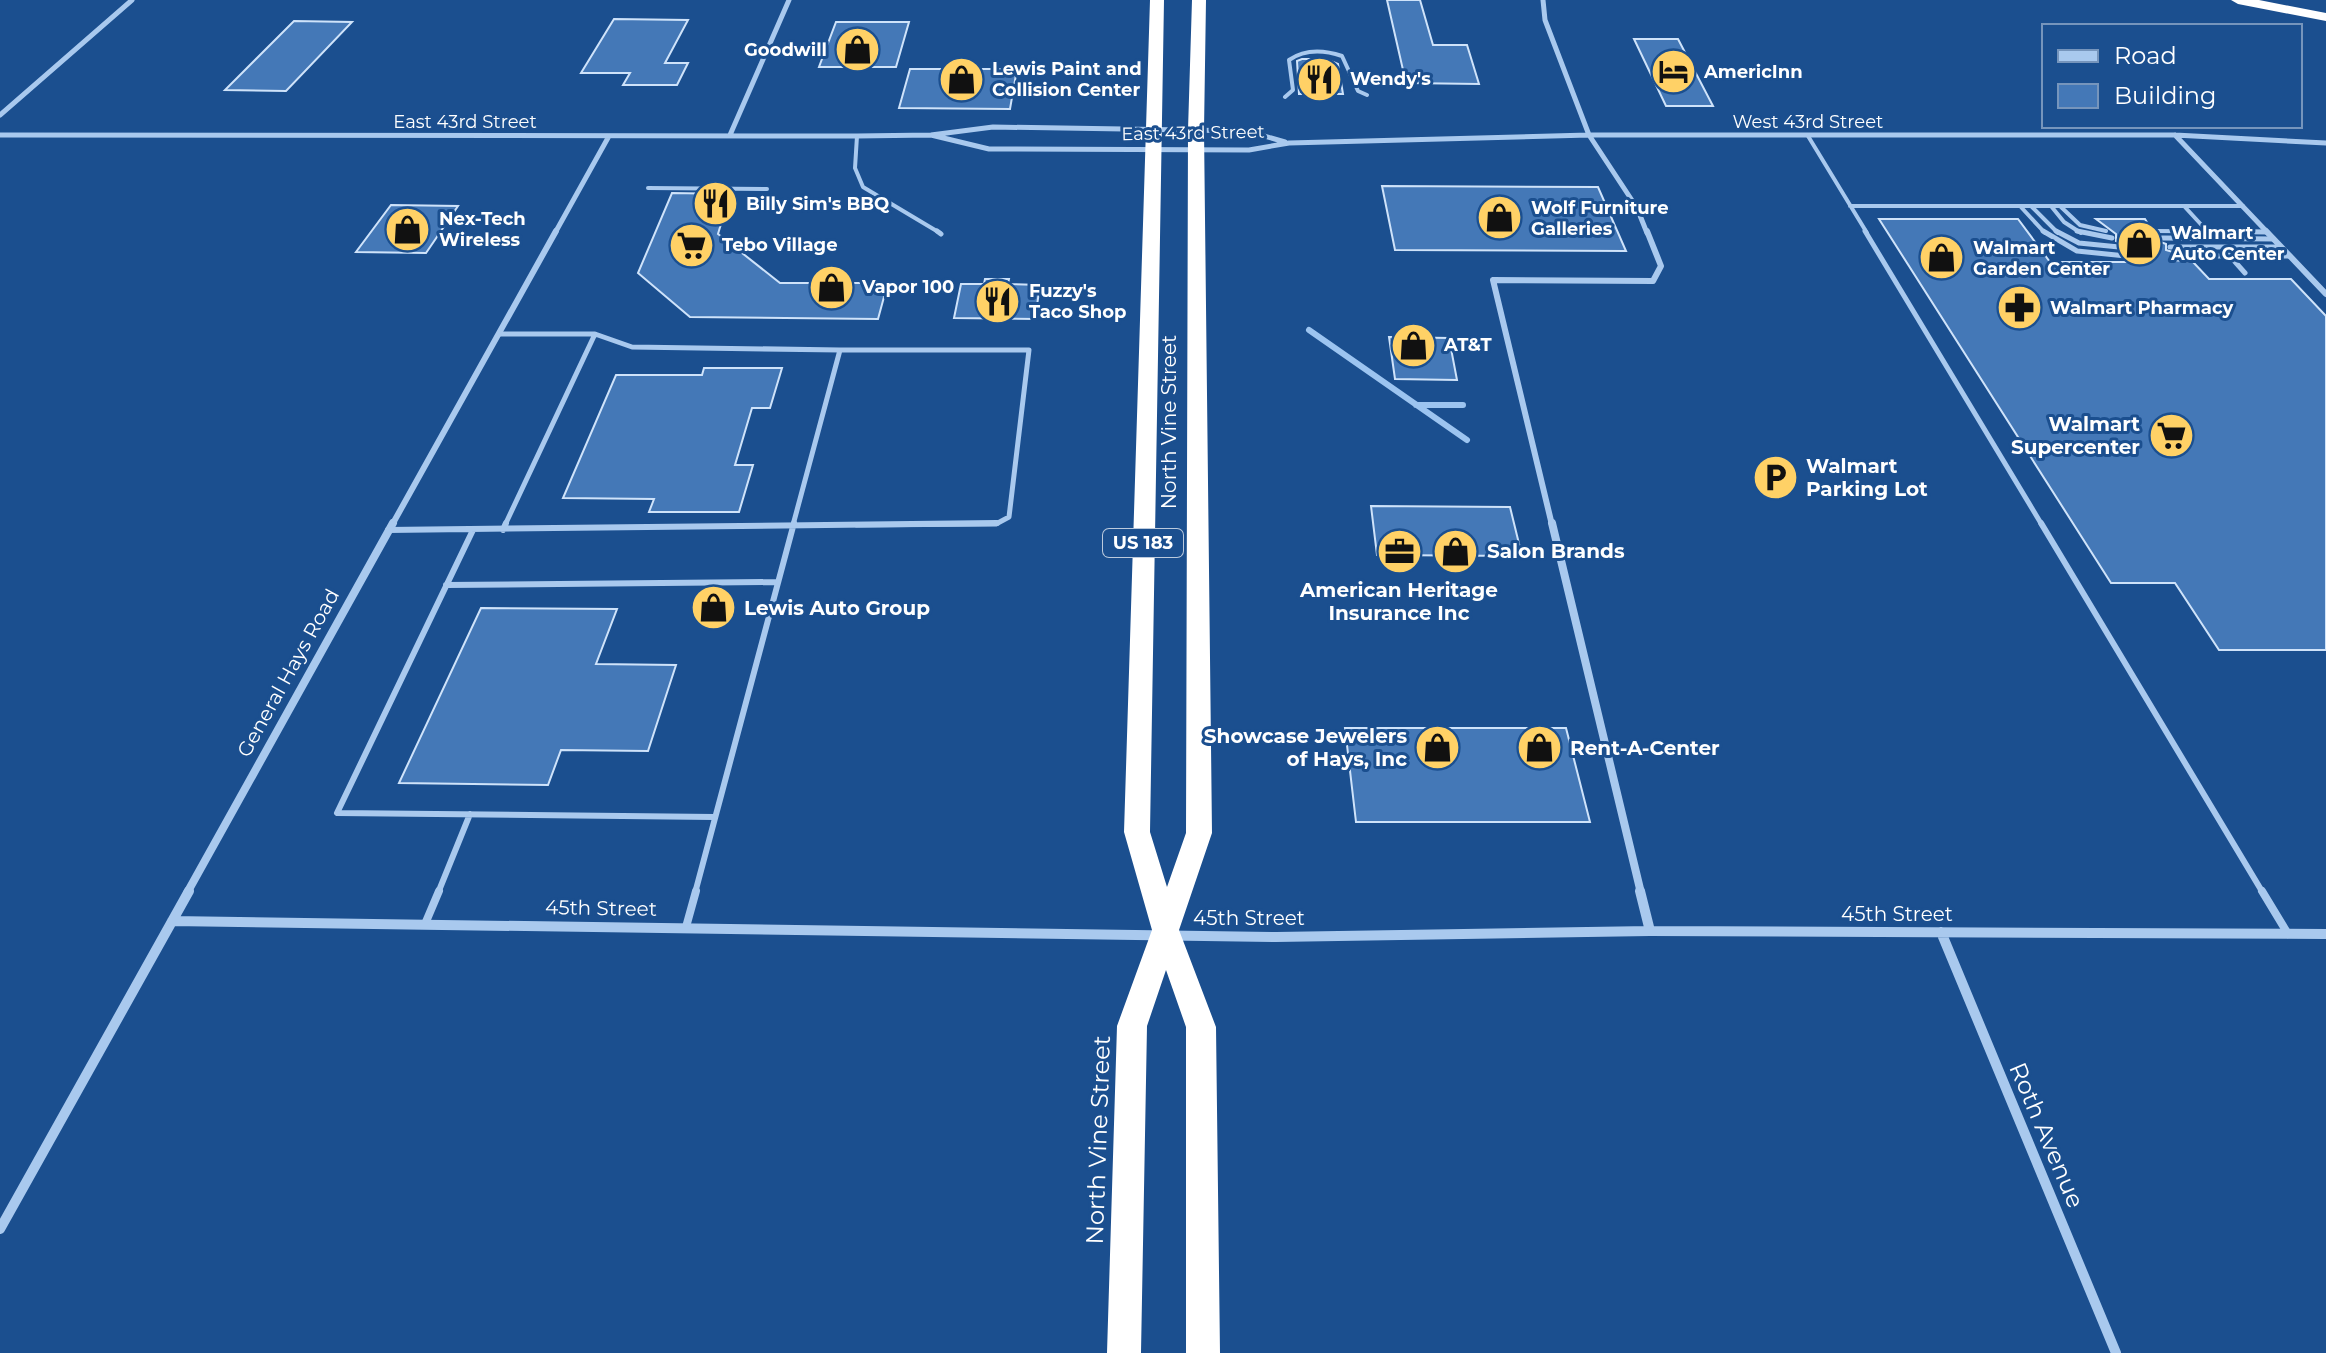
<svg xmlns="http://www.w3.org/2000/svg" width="2326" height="1353" viewBox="0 0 2326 1353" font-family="Montserrat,sans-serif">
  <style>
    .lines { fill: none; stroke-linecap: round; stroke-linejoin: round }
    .stream { stroke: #9cc4f0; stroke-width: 6 }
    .building { fill: #4478b7; stroke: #cfe3fa; stroke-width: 2 }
    .lane-far3 { stroke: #a9c9ee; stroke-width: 4 }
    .lane-far2 { stroke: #a9c9ee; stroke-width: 5 }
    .lane-far1 { stroke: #a9c9ee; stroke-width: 6 }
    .lane { stroke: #a9c9ee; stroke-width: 8 }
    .street-far3 { stroke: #a9c9ee; stroke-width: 5 }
    .street-far2 { stroke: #a9c9ee; stroke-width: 6 }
    .street-far1 { stroke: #a9c9ee; stroke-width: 8 }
    .street { stroke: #a9c9ee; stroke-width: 10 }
    .highway { fill: #fff; fill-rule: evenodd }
    .labels { text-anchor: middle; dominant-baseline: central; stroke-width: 6; stroke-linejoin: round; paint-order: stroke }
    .far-poi-label { font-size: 18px; font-weight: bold; fill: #fff; stroke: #1b4f8f; text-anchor: start }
    .far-street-label { font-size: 18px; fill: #fff; stroke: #1b4f8f }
    .shield { fill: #1b4f8f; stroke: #bbcadd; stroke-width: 2 }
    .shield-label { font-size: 18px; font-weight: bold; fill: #fff }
    .street-label { font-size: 20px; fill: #fff; stroke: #1b4f8f }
    .poi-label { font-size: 20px; font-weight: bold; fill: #fff; stroke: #1b4f8f; text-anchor: start }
    .near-street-label { font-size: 24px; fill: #fff; stroke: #1b4f8f }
  </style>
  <rect width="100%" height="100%" fill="#1b4f8f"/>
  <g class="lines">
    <!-- stream -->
    <path class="stream" d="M1309,330L1467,440
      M1416,405H1463"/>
  </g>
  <!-- building -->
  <path class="building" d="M1387,0H1420L1433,45H1467L1479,84L1406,83Z
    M614,19L688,20L665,63H688L677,85H623L630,73H581Z
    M294,21L352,22L286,91L225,90Z
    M836,22H909L896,67H819Z
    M1634,39H1678L1713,106H1666Z
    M1302,59H1326L1338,64L1343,94H1299L1297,61Z
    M910,69H1017L1010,109L899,108Z
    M1382,186L1598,187L1626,251L1395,250Z
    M672,193L730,194L718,234L780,283H882L884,297L878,319L690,317L638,273Z
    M391,205L458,206L426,253L356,252Z
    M1879,219H2018L2050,262H2131V253L2123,250L2124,244L2116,241V234L2096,219H2145L2158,241L2166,244V250L2173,252L2174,260L2193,262L2209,279H2291L2326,316V650H2219L2175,583H2111Z
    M985,279H1009L1008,284L1040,285L1035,319L954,318L961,284H984Z
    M1389,337L1449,338L1457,380L1395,379Z
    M704,368H782L770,408H752L735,465H753L739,512H649L654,499L563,498L616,375H702Z
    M1371,506L1510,507L1522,556L1377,555Z
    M481,608L617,609L596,664L676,665L648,751L561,750L548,785L399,783Z
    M1345,728H1566L1590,822H1356Z"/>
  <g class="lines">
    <!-- lane-far3 -->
    <path class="lane-far3" d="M1285,97L1293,90L1289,60C1305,49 1324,50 1342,56L1358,91L1367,95
      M857,136L855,168L863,187L940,233
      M1808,136L1867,233
      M648,188L767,189
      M1850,206H2243
      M2020,206L2045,233
      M2031,206L2058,233
      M2051,206L2064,222L2081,233
      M2060,206L2080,225L2106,231
      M2184,206L2208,232
      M2156,231L2267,232"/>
    <!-- lane-far2 -->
    <path class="lane-far2" d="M937,231L941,234
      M1865,231L2042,525
      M2043,231L2077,251L2126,256
      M2056,231L2079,243L2119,247
      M2077,231L2112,238
      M2193,231L2267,232
      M2162,238L2274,239
      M2170,247H2281
      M2229,255L2245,273
      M2177,256H2290
      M500,334H595L632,347L840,350L793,525
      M840,350H1029L1009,517L996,524L856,525
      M505,525L595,334"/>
    <!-- lane-far1 -->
    <path class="lane-far1" d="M2041,523L2263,893
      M388,530L997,523
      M473,530L337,813L714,817
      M503,530L506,523
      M446,585L776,582
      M438,893L470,814
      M695,893L794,523"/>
    <!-- lane -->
    <path class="lane" d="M2262,891L2288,934
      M425,924L439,891
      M686,927L696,891"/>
    <!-- street-far3 -->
    <path class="street-far3" d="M1543,0L1545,20L1589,135L1637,208L1647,233
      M0,115L132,0
      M0,135L857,136L931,135L993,127L1247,131L1285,142
      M730,135L789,0
      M931,135L989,149L1249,150L1289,143L1589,135H2175L2326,143
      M2175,135L2268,233
      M555,233L609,136"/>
    <!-- street-far2 -->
    <path class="street-far2" d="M2266,231L2326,294
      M392,525L556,231
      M1552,525L1493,280L1653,281L1661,266L1647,231"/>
    <!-- street-far1 -->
    <path class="street-far1" d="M1552,523L1641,893
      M187,893L393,523"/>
    <!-- street -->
    <path class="street" d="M1640,891L1650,931
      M172,921L1276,937L1650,931L2326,934
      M1941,932L2116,1353
      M0,1229L189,891"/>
    <!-- highway -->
    <path class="highway" d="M1150,0H1164L1150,832L1167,887L1186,833L1188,130L1192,0H1206L1204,130L1212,833L1179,930L1216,1027L1220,1353H1186V1027L1166,970L1147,1026L1141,1353H1107L1117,1026L1152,930L1124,832Z
      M2231,0H2259L2326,13V21L2238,4Z"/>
  </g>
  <!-- icons -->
  <defs>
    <symbol id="shop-disc" viewBox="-11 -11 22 22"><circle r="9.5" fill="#ffd166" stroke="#1b4f8f"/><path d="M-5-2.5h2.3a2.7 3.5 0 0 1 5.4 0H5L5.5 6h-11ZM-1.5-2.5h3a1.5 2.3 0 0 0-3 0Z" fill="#111"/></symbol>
    <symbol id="hotel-disc" viewBox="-11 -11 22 22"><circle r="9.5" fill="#ffd166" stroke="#1b4f8f"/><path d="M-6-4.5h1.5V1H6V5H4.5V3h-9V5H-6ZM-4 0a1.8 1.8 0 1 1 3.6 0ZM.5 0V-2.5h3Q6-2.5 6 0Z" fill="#111"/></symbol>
    <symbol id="restaurant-disc" viewBox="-11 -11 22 22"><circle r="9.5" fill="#ffd166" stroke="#1b4f8f"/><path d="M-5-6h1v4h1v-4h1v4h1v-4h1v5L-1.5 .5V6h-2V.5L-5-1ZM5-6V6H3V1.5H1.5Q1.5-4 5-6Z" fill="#111"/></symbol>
    <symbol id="supermarket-disc" viewBox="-11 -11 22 22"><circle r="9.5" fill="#ffd166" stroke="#1b4f8f"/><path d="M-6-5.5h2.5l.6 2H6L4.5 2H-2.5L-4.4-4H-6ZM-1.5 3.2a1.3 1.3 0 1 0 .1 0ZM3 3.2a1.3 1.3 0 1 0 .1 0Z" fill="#111"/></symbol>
    <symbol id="pharmacy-disc" viewBox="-11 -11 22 22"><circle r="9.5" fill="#ffd166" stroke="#1b4f8f"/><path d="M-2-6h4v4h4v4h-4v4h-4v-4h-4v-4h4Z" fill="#111"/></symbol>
    <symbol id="parking-disc" viewBox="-11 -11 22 22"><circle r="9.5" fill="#ffd166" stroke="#1b4f8f"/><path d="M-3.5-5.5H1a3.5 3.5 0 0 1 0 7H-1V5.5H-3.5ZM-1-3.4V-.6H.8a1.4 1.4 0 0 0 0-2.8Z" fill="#111"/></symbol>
    <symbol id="office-disc" viewBox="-11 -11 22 22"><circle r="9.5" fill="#ffd166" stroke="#1b4f8f"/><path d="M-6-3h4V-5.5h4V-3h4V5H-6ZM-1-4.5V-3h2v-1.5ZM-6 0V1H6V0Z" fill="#111"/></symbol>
  </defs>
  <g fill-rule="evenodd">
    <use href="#shop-disc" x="832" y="24" width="51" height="51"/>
    <use href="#hotel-disc" x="1648" y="46" width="51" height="51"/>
    <use href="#shop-disc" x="936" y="54" width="51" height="51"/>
    <use href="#restaurant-disc" x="1294" y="54" width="51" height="51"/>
    <use href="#restaurant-disc" x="690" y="178" width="51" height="51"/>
    <use href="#shop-disc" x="1474" y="192" width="51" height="51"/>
    <use href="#shop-disc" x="382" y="204" width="51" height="51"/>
    <use href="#shop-disc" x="2114" y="218" width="51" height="51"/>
    <use href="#supermarket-disc" x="666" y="220" width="51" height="51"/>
    <use href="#shop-disc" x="1916" y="232" width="51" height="51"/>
    <use href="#shop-disc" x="806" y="262" width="51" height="51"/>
    <use href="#restaurant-disc" x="972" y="276" width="51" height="51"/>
    <use href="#pharmacy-disc" x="1994" y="282" width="51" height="51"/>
    <use href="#shop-disc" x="1388" y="320" width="51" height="51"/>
    <use href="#supermarket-disc" x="2146" y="410" width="51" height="51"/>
    <use href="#parking-disc" x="1750" y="452" width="51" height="51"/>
    <use href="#office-disc" x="1374" y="526" width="51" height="51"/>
    <use href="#shop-disc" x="1430" y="526" width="51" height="51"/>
    <use href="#shop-disc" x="688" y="582" width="51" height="51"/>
    <use href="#shop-disc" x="1412" y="722" width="51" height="51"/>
    <use href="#shop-disc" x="1514" y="722" width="51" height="51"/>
  </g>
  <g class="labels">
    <!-- far-poi labels -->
    <g class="far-poi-label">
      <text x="827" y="50" text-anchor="end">Goodwill</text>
      <text x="992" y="69">Lewis Paint and<tspan x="992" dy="21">Collision Center</tspan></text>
      <text x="1704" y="72">AmericInn</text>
      <text x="1350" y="79">Wendy's</text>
      <text x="746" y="204">Billy Sim's BBQ</text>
      <text x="1531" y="208">Wolf Furniture<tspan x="1531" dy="21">Galleries</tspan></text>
      <text x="439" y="219">Nex-Tech<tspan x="439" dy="21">Wireless</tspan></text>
      <text x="2171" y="233">Walmart<tspan x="2171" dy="21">Auto Center</tspan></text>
      <text x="722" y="245">Tebo Village</text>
      <text x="1973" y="248">Walmart<tspan x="1973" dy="21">Garden Center</tspan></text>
      <text x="862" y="287">Vapor 100</text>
      <text x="1029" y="291">Fuzzy's<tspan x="1029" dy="21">Taco Shop</tspan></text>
      <text x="2050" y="308">Walmart Pharmacy</text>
      <text x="1444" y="345">AT&amp;T</text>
    </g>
    <!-- far-street labels -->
    <g class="far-street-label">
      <text x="465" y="122">East 43rd Street</text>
      <text x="1808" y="122">West 43rd Street</text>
      <text transform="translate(1193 133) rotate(-1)">East 43rd Street</text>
    </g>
    <!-- shield labels -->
    <rect class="shield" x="1103" y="529" width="80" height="28" rx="6"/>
    <g class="shield-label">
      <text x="1143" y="543">US 183</text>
    </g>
    <!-- street labels -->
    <g class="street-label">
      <text transform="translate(1169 422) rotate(-90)">North Vine Street</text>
      <text transform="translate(288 673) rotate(-61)">General Hays Road</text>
      <text transform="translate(601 908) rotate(1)">45th Street</text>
      <text x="1897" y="914">45th Street</text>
      <text x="1249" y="918">45th Street</text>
    </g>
    <!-- poi labels -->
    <g class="poi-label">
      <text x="2140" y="424" text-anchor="end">Walmart<tspan x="2140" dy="23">Supercenter</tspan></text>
      <text x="1806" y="466">Walmart<tspan x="1806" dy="23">Parking Lot</tspan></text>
      <text x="1487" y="551">Salon Brands</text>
      <text x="1399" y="590" text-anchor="middle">American Heritage<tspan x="1399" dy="23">Insurance Inc</tspan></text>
      <text x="744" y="608">Lewis Auto Group</text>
      <text x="1407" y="736" text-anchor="end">Showcase Jewelers<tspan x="1407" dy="23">of Hays, Inc</tspan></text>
      <text x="1570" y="748">Rent-A-Center</text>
    </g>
    <!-- near-street labels -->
    <g class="near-street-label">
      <text transform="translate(2047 1135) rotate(67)">Roth Avenue</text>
      <text transform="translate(1098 1140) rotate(-88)">North Vine Street</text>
    </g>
  </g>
  <!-- legend -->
  <rect x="2042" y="24" width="260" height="104" fill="#1b4f8f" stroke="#7695bc" stroke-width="2"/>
  <rect x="2058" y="50" width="40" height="12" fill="#a9c9ee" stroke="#7695bc" stroke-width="2"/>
  <text x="2114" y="64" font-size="24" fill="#ffffff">Road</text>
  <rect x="2058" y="84" width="40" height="24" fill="#4478b7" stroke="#7695bc" stroke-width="2"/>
  <text x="2114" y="104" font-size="24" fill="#ffffff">Building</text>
</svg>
